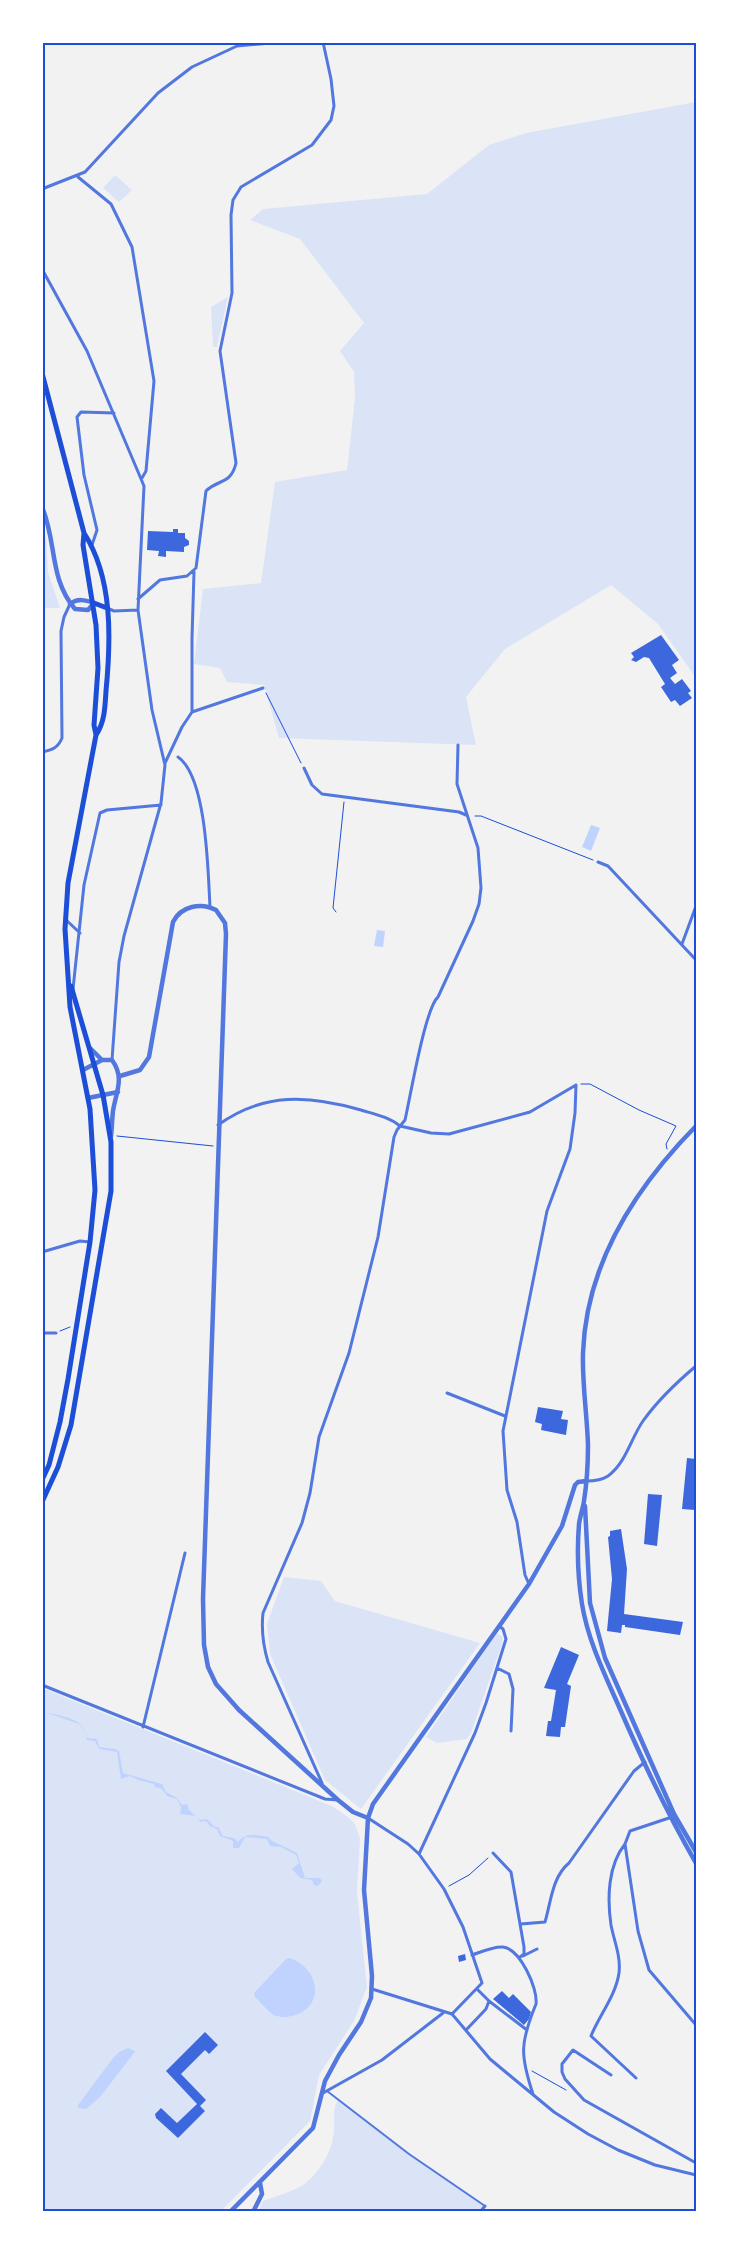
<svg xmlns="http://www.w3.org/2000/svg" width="739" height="2254" viewBox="0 0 739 2254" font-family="'Varela Round',sans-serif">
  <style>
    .green { fill: #dbe4f7 }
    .water { fill: #bfd3fe }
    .building { fill: #3d67dc }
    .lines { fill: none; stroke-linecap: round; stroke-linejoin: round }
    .path { stroke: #1d4ed8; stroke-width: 1 }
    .service { stroke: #5277de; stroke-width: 2 }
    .minor { stroke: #5277de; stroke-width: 3 }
    .tertiary { stroke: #5277de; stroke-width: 4.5 }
    .secondary { stroke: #1d4ed8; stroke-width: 5 }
    .neatline { fill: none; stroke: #1d4ed8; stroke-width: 2 }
  </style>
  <rect width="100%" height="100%" fill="#f2f2f2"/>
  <!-- green -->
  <path class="green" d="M 696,102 L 696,678 L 658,624 L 611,585 L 505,649 L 466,697 L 476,745 L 279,738 L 264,685 L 227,682 L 220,668 L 194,664 L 203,589 L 261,583 L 275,482 L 347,470 L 355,398 L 354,372 L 340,351 L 364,323 L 300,239 L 250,220 L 263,209 L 427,194 L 489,145 L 526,133 Z
    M 115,175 L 132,190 L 119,202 L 103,188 Z
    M 228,297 L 217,347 L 213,347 L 211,307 Z
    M 42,527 L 46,539 L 48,572 L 60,608 L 43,608 Z
    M 284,1577 L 321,1581 L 335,1601 L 480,1643 L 361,1809 L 325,1780 L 270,1654 L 267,1624 Z
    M 497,1633 L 503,1637 L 501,1647 L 471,1733 L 467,1739 L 437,1743 L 426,1737 Z
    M 42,1688 L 332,1806 L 348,1817 L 355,1824 L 360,1838 L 357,1892 L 367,1987 L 354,2021 L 319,2075 L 310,2121 L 221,2211 L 43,2211 Z
    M 338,2100 L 409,2154 L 485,2206 L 480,2212 L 258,2212 L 263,2201 C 276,2196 292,2192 303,2185 C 317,2175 331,2154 333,2137 C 336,2124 331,2111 338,2100 Z"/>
  <!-- water -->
  <path class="water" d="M 591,825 L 600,828 L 591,851 L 582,847 Z
    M 377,930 L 385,931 L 383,947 L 374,946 Z
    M 42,1711 C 60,1717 84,1716 87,1738 L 97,1739 L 99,1747 L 115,1749 L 119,1751 L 123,1773 L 162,1784 L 166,1792 L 177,1798 L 182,1805 L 187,1804 L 189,1810 L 200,1820 L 207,1819 L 215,1827 L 218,1827 L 223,1836 L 234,1838 L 238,1842 C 245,1832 258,1835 268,1837 L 272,1841 L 297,1853 L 305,1878 L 319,1878 L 322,1880 L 321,1883 L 317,1886 L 314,1885 L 312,1880 L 300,1878 L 292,1869 L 299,1863 L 296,1855 L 281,1847 L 270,1846 L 267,1839 L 245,1837 L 239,1848 L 233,1848 L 233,1841 L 220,1836 L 217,1829 L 210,1826 L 206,1821 L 200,1822 L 196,1816 L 180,1814 L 181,1807 L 177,1799 L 167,1796 L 162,1789 L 155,1787 L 154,1784 L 138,1780 L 130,1776 L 121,1779 L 117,1752 L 99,1749 L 95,1741 L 87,1740 L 85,1731 L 79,1724 Z
    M 290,1958 C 323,1970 325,2012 287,2017 C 282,2017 276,2017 272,2014 C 266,2009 260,2002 255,1997 L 254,1993 L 286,1959 Z
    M 128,2048 L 135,2051 L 134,2053 L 100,2097 L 86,2109 L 78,2108 L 78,2105 L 113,2058 L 119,2052 Z"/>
  <!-- building -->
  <path class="building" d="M 173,529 L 178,529 L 178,533 L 185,533 L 185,538 L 189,541 L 189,545 L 184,547 L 184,552 L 166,551 L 166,557 L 158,556 L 159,551 L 147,550 L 148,531 L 173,532 Z
    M 661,635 L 679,660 L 672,665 L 677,673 L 670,678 L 675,684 L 682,679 L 691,691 L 688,693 L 692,698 L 680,706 L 675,700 L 671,702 L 661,687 L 665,684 L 649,658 L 644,657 L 636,662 L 631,660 L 634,657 L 631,653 Z
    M 538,1407 L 563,1411 L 561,1419 L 568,1420 L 566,1435 L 541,1430 L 542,1424 L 535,1422 Z
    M 687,1458 L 696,1459 L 695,1510 L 682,1509 Z
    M 648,1494 L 662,1495 L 657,1546 L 644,1544 Z
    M 621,1529 L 627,1569 L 624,1614 L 683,1622 L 680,1635 L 625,1627 L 625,1625 L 622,1625 L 621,1633 L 607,1631 L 612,1579 L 608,1537 L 610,1536 L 610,1531 Z
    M 561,1647 L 579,1655 L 567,1684 L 571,1686 L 565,1727 L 561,1727 L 560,1737 L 546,1736 L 548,1721 L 551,1721 L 556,1690 L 544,1688 Z
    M 465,1954 L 466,1960 L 459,1962 L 458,1956 Z
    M 502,1991 L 509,1998 L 513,1994 L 531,2012 L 529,2019 L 524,2025 L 493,1999 Z
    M 205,2032 L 218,2045 L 209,2054 L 205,2050 L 181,2074 L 206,2100 L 200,2106 L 205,2111 L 178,2138 L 156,2118 L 155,2114 L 161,2108 L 177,2123 L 197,2104 L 166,2071 Z"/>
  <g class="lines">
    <!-- path -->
    <path class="path" d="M 266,693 L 301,763
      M 475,816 L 481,816 L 593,860
      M 336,912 L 333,908 L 344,802
      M 581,1084 L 590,1084 L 639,1110 L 676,1126 L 666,1144 L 667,1149
      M 117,1136 L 213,1146
      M 60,1331 L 70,1327
      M 449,1886 L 469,1875 L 488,1858
      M 532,2071 L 566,2090"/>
    <!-- service -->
    <path class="service" d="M 327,2091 L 409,2154 L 485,2206"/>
    <!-- minor -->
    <path class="minor" d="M 78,177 L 111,204 L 132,247 L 154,381 L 146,471 L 142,478
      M 42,189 L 85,172 L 158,93 L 192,67 L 237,46 L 282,42
      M 42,269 L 87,351 L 144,486 L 138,610 L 152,710 L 165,765 L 161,803 L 124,936 L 119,962 L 112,1060
      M 92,545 L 97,530 L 84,475 L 77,417 L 81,412 L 114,413
      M 138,599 L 160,580 L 187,576 L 196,568 L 206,491 C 218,479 231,485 236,463 L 220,351 L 232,293 L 231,215 L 233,200 L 241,187 L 312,145 L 331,120 L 334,106 L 331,79 L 323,42
      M 107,608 L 114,611 L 138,610
      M 192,712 L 263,688
      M 42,752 C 52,750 58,748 62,738 L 61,631 L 64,617 L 70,604
      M 178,757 C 207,777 208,873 210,907
      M 165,763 L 182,727 L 192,712 L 192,638 L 194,572
      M 304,768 L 312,785 L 322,794 L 459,812 L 466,815
      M 598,862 L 608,866 L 696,960
      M 65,919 L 80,933
      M 696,934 L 696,945
      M 682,944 L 696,906
      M 73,989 L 84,885 L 100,813 L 107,810 L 161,805
      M 218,1125 C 264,1092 309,1095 361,1110 C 374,1114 389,1117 400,1126
      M 400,1126 L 431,1133 L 449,1134 L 530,1112 L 576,1085
      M 42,1252 L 80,1241 L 90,1242
      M 42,1333 L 56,1333
      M 447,1393 L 505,1416
      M 586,1481 C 594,1481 602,1480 608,1476 C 626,1463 631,1438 643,1421 C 658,1400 677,1382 696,1366
      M 529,1584 L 525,1575 L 517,1522 L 507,1490 L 503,1431 L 547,1211 L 570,1149 L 575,1113 L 576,1085
      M 497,1668 L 509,1674 L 513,1689 L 511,1731
      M 42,1685 L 325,1799 L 338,1800
      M 143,1727 L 185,1553
      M 322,1783 L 268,1662 C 263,1645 261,1631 263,1613 L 302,1523 L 310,1493 L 319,1437 L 349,1353 L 378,1237 L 394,1137 L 397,1130 L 405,1120 C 410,1099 425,1008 438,997 L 473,921 L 479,904 L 481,888 L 478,848 L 457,784 L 458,745
      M 672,1817 L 630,1831 L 625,1844 L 626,1851 L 638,1931 L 649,1970 L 696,2025
      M 368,1818 L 408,1844 L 419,1854 L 444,1889 L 463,1927 L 482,1983 L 452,2014
      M 625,1844 C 608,1865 607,1898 611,1925 C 614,1941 621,1956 619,1973 C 616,1995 599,2016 591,2036 L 636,2078
      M 493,1853 L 511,1872 L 524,1947 L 524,1954 L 520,1957
      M 419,1854 L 475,1733 L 486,1703 L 506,1639 L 503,1629 L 499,1626
      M 521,1924 L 545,1922 C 551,1902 552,1877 569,1863 L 634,1771 L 645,1762
      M 472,1955 C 481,1952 494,1946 503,1947 C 520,1949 538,1988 536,2004 C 520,2043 520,2055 533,2094
      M 523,1956 L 537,1949
      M 372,1989 L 452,2014 L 490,2059 L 508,2074 L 554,2112 L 588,2134 L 618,2150 L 655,2165 L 696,2175
      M 477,1989 L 489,2001 L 527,2030
      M 467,2029 L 486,2009 L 489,2001
      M 611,2075 L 573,2050 L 562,2064 L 562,2072 L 565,2079 L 584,2100 L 696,2163
      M 323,2093 L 382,2060 L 443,2013
      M 667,2211 L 667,2212
      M 480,2212 L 485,2206
      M 693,2212 L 696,2210"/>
    <!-- tertiary -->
    <path class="tertiary" d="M 42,507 C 57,542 49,579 75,609 L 88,610 L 94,603 C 85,600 78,598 70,604
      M 91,1049 L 102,1060
      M 83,1070 L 102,1060 L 112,1060 C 125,1078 116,1092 113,1111 C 112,1119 112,1128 111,1136
      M 120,1076 L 140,1070 L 149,1057 L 173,922 C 181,906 201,902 216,910 L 225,923 L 226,934 L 203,1599 L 204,1645 L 208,1667 L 216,1684 L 239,1710 L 338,1800 L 353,1812 L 368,1818
      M 88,1098 L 118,1092
      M 696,1126 C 636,1187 586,1264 583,1353 C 582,1383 587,1414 588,1445 C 588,1463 587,1482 584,1501 C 583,1508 580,1516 579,1524 C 577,1549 578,1579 582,1604 C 588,1641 605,1675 620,1709 C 643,1762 667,1813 696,1863
      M 585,1506 L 590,1603 L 605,1658 L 674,1814 L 696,1852
      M 230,2212 L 313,2128 L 325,2081 L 339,2055 L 361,2022 L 371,1998 L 372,1976 L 364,1890 L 368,1818 L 373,1804 L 529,1584 L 562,1526 L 575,1485 L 578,1482 L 586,1481
      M 253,2212 L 262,2194 L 260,2183"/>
    <!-- secondary -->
    <path class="secondary" d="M 42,373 L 84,533 C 113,578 111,639 106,691 C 105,706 105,722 96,735
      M 94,603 L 107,608
      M 42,1480 L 49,1465 L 60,1422 L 68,1379 L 90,1242 L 95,1190 L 90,1109 L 70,1007 L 65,929 L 68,883 L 96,735 L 94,725 L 98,668 L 96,625 L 83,545 L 84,533
      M 42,1502 L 58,1467 L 71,1425 L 111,1191 L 111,1142 L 103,1095 L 71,986"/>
  </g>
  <!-- border -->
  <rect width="739" height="2254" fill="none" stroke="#ffffff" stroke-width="88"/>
  <rect x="44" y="44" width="651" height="2166" class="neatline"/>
</svg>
